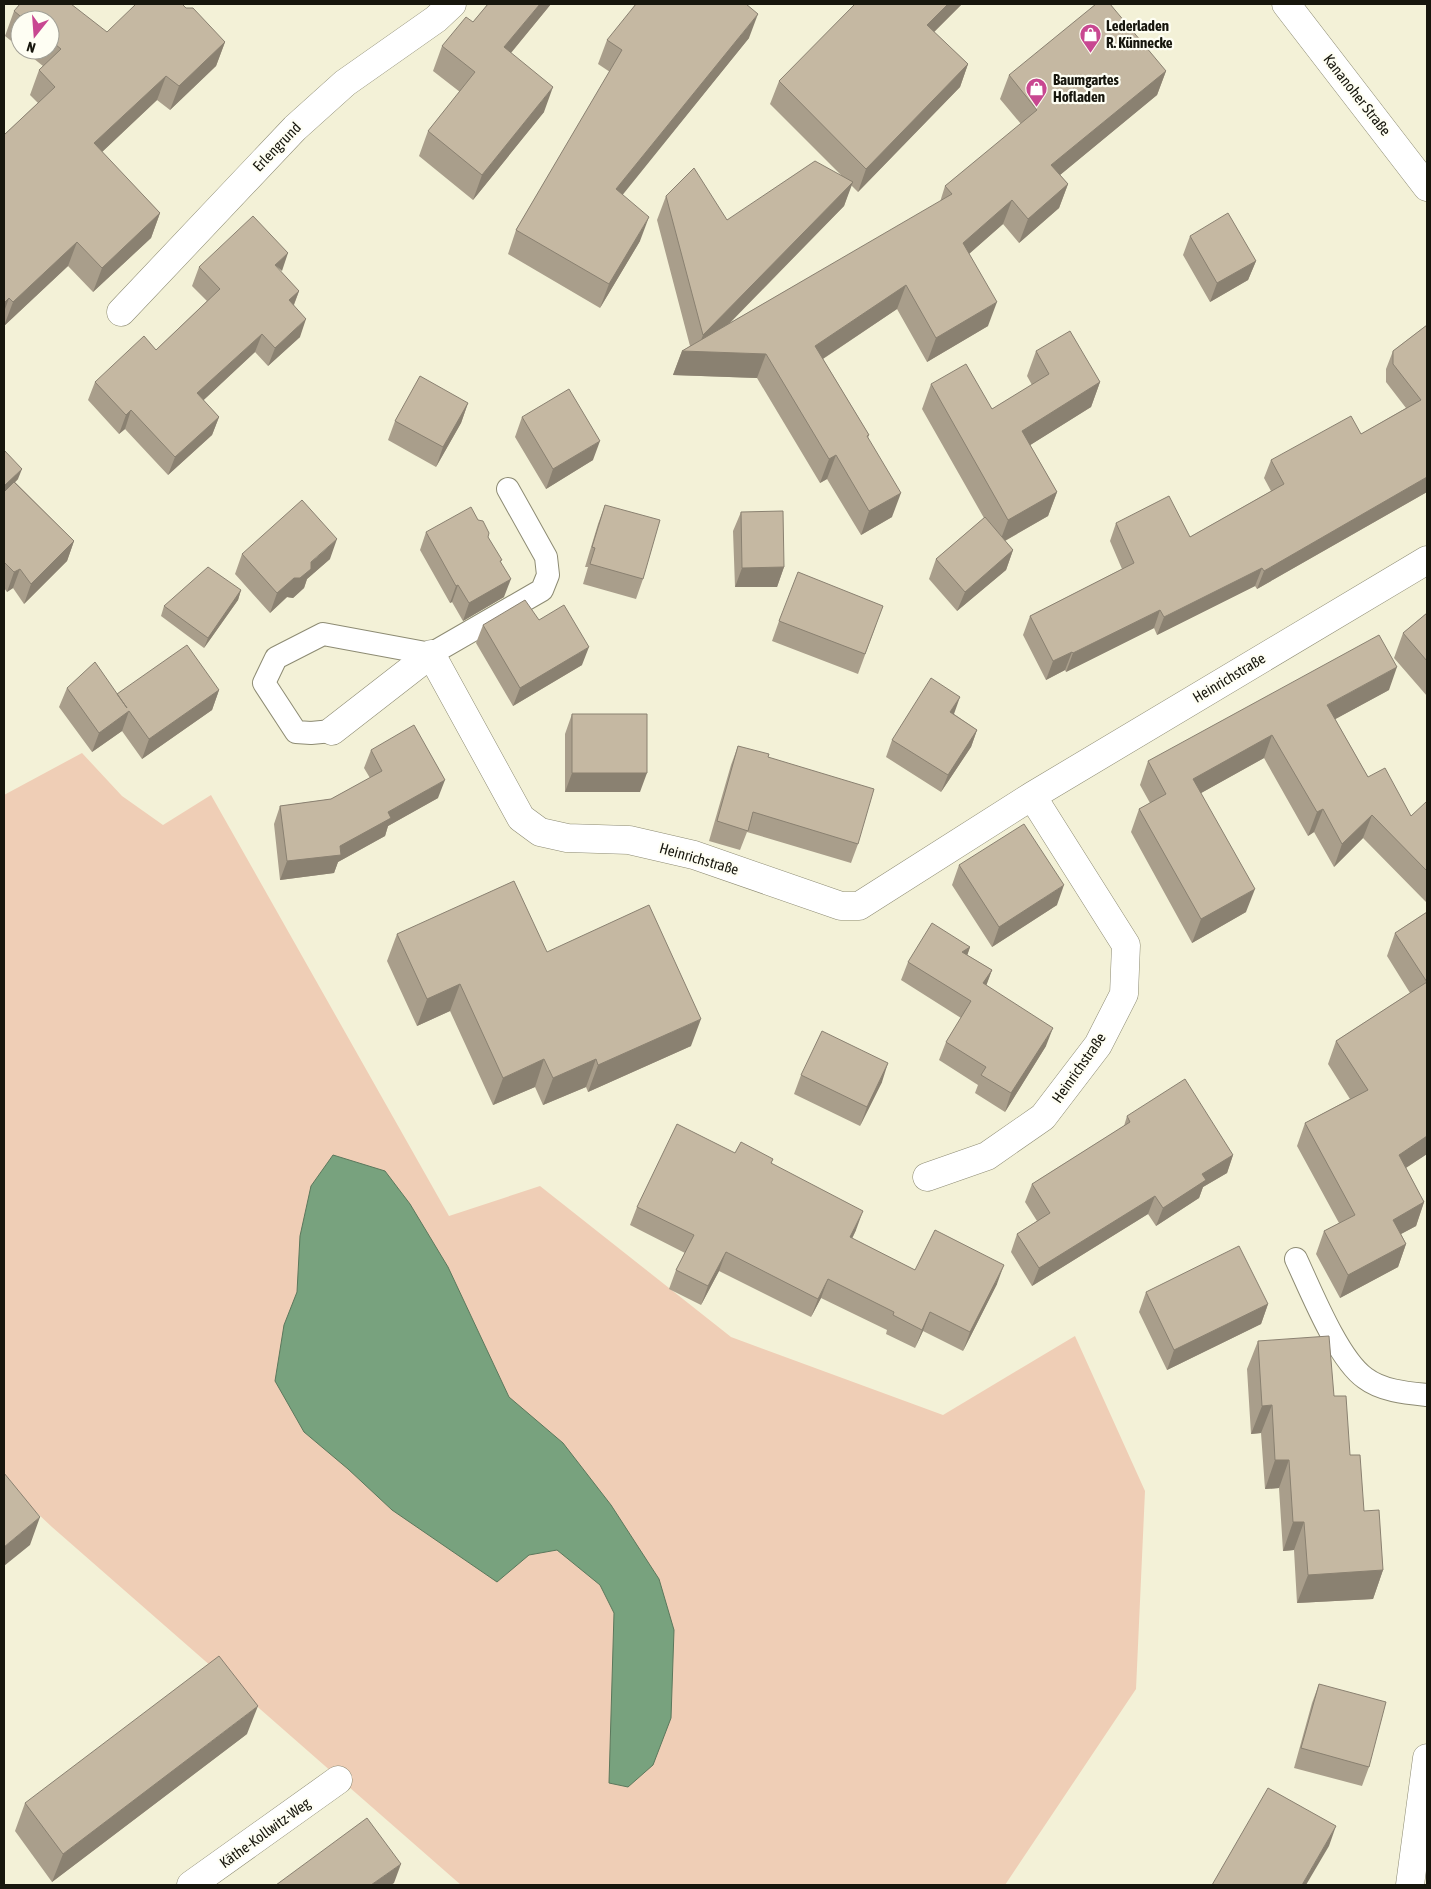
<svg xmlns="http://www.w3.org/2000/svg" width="1431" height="1889" viewBox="0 0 1431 1889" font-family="'Asap Condensed',sans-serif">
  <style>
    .green { fill: #efceb6 }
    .water { fill: #78a27e; stroke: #5b785c }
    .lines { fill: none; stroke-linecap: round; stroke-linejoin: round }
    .service-casing { stroke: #8d8b73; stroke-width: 24 }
    .minor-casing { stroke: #8d8b73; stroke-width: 29 }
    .tertiary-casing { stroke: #8d8b73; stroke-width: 29 }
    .service { stroke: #fff; stroke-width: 22 }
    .minor { stroke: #fff; stroke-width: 28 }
    .tertiary { stroke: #fff; stroke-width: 28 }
    .wall { fill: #a99e8b }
    .shaded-wall { fill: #8a8171 }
    .building { fill: #c5b8a2; stroke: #8a8171 }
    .labels { text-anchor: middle; stroke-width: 4.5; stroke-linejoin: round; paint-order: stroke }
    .poi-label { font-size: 15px; font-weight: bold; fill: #17160d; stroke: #fefef3; text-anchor: start }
    .street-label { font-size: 15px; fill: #17160d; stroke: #fefef3 }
  </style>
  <rect width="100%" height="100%" fill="#f3f1d7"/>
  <!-- green -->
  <path class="green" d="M 82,753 L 122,796 L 163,825 L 211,795 L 449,1216 L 540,1186 L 731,1337 L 943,1415 L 1075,1336 L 1145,1491 L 1136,1689 L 1005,1885 L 461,1885 L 52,1527 L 4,1482 L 4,795 Z"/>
  <!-- water -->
  <path class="water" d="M 333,1155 L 385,1171 L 410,1204 L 448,1267 L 509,1397 L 563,1443 L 611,1505 L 659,1579 L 674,1630 L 671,1718 L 653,1765 L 628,1787 L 609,1783 L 614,1613 L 600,1585 L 557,1550 L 529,1555 L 497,1582 L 392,1510 L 348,1469 L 304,1432 L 275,1381 L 284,1325 L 297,1292 L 300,1236 L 311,1186 Z"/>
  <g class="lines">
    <defs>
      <path id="service" d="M 332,731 L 311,733 L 296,732 L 264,683 L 276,658 L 323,634 L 431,654 L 542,590 L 548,575 L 546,557 L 508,489
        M 1296,1259 C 1311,1291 1338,1359 1365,1378 C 1382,1391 1407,1393 1427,1395"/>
      <path id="minor" d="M 121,312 L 295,128 L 345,83 L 436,19 L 452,4
        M 332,731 L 431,654 L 521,818 L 540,832 L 567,838 L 629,840 L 694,855 L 841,906 L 859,906 L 1032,796 L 1427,560
        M 927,1177 L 987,1156 L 1043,1117 L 1098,1045 L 1124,994 L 1126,945 L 1032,796
        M 191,1885 L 338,1780
        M 1410,1885 L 1427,1758"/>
      <path id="tertiary" d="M 1286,4 L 1427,187"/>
    </defs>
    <!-- service casing -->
    <use href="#service" class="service-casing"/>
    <!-- minor casing -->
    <use href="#minor" class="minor-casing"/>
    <!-- tertiary casing -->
    <use href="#tertiary" class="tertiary-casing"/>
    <!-- service -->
    <use href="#service" class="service"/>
    <!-- minor -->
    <use href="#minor" class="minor"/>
    <!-- tertiary -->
    <use href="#tertiary" class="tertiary"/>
  </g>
  <!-- wall -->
  <path class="wall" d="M 488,4 L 551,4 L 511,53 L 544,112 L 473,200 L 419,156 L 428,131 L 460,92 L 433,71 L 442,46 L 473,22 Z
    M 962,4 L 934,32 L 968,64 L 960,87 L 858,192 L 851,185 L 844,206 L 730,323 L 940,202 L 945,186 L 1021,124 L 1000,99 L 1009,75 L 1166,71 L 1157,95 L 1060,175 L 1068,184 L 1059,208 L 1019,243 L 1003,224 L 969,254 L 988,326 L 927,362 L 897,309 L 823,359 L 869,435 L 868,438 L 892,517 L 861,535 L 827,479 L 820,483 L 757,378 L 673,375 L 682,351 L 690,346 L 657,220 L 666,196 L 727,220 L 841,175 L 770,104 L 779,81 Z
    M 186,8 L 225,42 L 216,66 L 170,110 L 157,100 L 102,152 L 160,213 L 151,238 L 93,292 L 68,266 L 4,326 L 4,135 L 38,103 L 30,95 L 39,70 L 43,66 L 23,50 L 50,50 L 50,20 L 20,20 L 20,48 L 5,36 L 14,11 L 107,32 Z
    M 749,38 L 622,194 L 640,241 L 600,308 L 508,254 L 516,230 L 610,72 L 598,64 L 607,40 Z
    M 1190,236 L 1256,261 L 1248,280 L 1210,302 L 1183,255 Z
    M 199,267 L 281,272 L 299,291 L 294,305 L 300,337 L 268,366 L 255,352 L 203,400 L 219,417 L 212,435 L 168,475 L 125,429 L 119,434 L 88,400 L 95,382 L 156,350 L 207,301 L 192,286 Z
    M 1427,325 L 1427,492 L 1257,589 L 1255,586 L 1157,635 L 1154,628 L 1066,672 L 1065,670 L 1046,680 L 1023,635 L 1030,616 L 1122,569 L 1110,541 L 1116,523 L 1190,537 L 1271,491 L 1264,478 L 1271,460 L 1361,434 L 1406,408 L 1386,382 L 1386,369 L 1393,351 Z
    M 1036,351 L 1100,382 L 1091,407 L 1030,445 L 1057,492 L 1048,516 L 1005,541 L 1013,550 L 1006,570 L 957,611 L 929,579 L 936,559 L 984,518 L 922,409 L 931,384 L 992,409 L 1032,385 L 1027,376 Z
    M 468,403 L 461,423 L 436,467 L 388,440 L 395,421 Z
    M 522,417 L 593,460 L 546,489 L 515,437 Z
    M 4,450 L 18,479 L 15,482 L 74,541 L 67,561 L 24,604 L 13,588 L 7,592 L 4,588 Z
    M 605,505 L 643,579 L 636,599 L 583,584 L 588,567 L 585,567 L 598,524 Z
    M 741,512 L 784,567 L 777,587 L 735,587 L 733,531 Z
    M 426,532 L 488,537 L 501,562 L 504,597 L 463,621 L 452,602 L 450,603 L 420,550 Z
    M 242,554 L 330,559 L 307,579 L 304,588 L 293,598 L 287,597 L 270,613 L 235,574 Z
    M 241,590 L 238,600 L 204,648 L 161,616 L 164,606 Z
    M 1427,613 L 1427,696 L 1394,658 L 1403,633 Z
    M 539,620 L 582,665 L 513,706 L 476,643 L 483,625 Z
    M 779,621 L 876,625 L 858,674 L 772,641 Z
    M 67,688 L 117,694 L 219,690 L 212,710 L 142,759 L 122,731 L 92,752 L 59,707 Z
    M 1389,690 L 1335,719 L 1368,777 L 1411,816 L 1427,803 L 1427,903 L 1363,838 L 1334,867 L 1314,832 L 1308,836 L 1264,758 L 1201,793 L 1246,912 L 1192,943 L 1131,832 L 1139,809 L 1150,803 L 1140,785 L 1148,761 Z
    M 572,714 L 640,792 L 565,792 L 565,734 Z
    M 954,714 L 977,730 L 971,747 L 941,792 L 886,757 L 892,740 Z
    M 738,746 L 768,757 L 858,844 L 851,863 L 747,832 L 740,850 L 709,841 L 731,765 Z
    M 371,750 L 438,798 L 388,826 L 385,836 L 338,862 L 334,873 L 280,880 L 274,824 L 280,806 L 331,799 L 370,778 L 364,768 Z
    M 959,865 L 1057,905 L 992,947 L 952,885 Z
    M 1427,912 L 1427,1154 L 1406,1168 L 1424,1202 L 1416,1226 L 1401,1234 L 1406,1244 L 1398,1267 L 1340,1298 L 1316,1254 L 1324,1231 L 1339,1223 L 1297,1146 L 1305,1123 L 1350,1099 L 1328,1064 L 1336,1041 L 1410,993 L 1387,956 L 1395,933 Z
    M 397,934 L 547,952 L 691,1046 L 588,1092 L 586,1087 L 543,1105 L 535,1087 L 493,1105 L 450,1011 L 417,1026 L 387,961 Z
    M 970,947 L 967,955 L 992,970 L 986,985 L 1046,1046 L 1005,1112 L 975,1093 L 978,1085 L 939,1060 L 946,1042 L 961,1018 L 901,980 L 908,962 Z
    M 801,1075 L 882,1082 L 860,1126 L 794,1094 Z
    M 1127,1116 L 1233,1155 L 1227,1173 L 1203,1187 L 1199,1198 L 1156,1226 L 1148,1214 L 1032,1286 L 1011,1252 L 1017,1234 L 1037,1221 L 1025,1202 L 1032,1184 L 1124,1126 Z
    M 735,1153 L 773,1159 L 771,1163 L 856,1230 L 852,1239 L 915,1270 L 997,1284 L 963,1351 L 923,1331 L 915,1348 L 886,1334 L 887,1330 L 821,1298 L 811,1317 L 719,1271 L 701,1305 L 669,1289 L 676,1270 L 685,1253 L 630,1225 L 637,1207 Z
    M 1146,1292 L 1268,1304 L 1261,1324 L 1167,1370 L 1139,1312 Z
    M 1258,1341 L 1334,1396 L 1364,1511 L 1383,1570 L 1373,1599 L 1297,1603 L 1294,1550 L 1283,1551 L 1279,1488 L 1265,1489 L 1261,1433 L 1251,1434 L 1247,1369 Z
    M 1319,1684 L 1369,1767 L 1362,1786 L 1294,1768 L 1312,1703 Z
    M 247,1734 L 52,1882 L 15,1831 L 25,1803 Z"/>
  <!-- shaded-wall -->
  <path class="shaded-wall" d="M 540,4 L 551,4 L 495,72 L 504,47 Z
    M 948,4 L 962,4 L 918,48 L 927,25 Z
    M 758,14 L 749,38 L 608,213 L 616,189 Z
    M 225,42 L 216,66 L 170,110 L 179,86 Z
    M 968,64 L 960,87 L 858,192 L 866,169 Z
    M 1166,71 L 1157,95 L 1043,189 L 1051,165 Z
    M 166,76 L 157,100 L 85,168 L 94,143 Z
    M 553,87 L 544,112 L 473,200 L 482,175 Z
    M 853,182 L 844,206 L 702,351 L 766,354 L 757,378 L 673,375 L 682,351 L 697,351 L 703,335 Z
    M 1068,184 L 1059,208 L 1019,243 L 1028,219 Z
    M 1012,200 L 1003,224 L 954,267 L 963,243 Z
    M 160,213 L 151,238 L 93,292 L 102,268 Z
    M 649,217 L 640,241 L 600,308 L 609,284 Z
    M 77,242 L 68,266 L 4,326 L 13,302 Z
    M 288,253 L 282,271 L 275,265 Z
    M 1256,261 L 1248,280 L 1210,302 L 1217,283 Z
    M 906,285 L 897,309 L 806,370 L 815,346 Z
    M 299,291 L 292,309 L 289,300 Z
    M 9,298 L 4,312 L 4,303 Z
    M 997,302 L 988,326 L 927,362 L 936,338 Z
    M 306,319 L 300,337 L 268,366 L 275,348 Z
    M 262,334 L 255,352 L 191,412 L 197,393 Z
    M 1100,382 L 1091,407 L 1013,456 L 1022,431 Z
    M 468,403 L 461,423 L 436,467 L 443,447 Z
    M 131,410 L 125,429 L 119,434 L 126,415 Z
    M 219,417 L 212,435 L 168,475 L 175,457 Z
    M 600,441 L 593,460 L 546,489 L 553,469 Z
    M 836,455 L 827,479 L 820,483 L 829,459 Z
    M 22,469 L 18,479 L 4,493 L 4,486 Z
    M 1427,477 L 1427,492 L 1257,589 L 1264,571 Z
    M 1057,492 L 1048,516 L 999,544 L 1008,520 Z
    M 901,493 L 892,517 L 861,535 L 869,511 Z
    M 337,539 L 330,559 L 307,579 L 304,588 L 293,598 L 287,597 L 270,613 L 277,593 Z
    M 74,541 L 67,561 L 24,604 L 31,584 Z
    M 1013,550 L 1006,570 L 957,611 L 965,592 Z
    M 784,567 L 777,587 L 735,587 L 742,568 Z
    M 1262,568 L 1255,586 L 1157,635 L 1164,617 Z
    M 20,569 L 13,588 L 7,592 L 14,572 Z
    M 511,579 L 504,597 L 463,621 L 469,603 Z
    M 458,585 L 452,602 L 450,603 L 456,586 Z
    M 241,590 L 238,600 L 204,648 L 208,638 Z
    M 1160,610 L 1154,628 L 1066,672 L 1073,653 Z
    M 589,647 L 582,665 L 513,706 L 520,688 Z
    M 1072,652 L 1065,670 L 1046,680 L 1053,661 Z
    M 1397,667 L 1389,690 L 1319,728 L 1327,705 Z
    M 219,690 L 212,710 L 142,759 L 149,739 Z
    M 960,697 L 954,714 L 944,729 L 950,712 Z
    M 129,711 L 122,731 L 92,752 L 99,733 Z
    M 977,730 L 971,747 L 941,792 L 948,775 Z
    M 1272,735 L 1264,758 L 1185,802 L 1193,779 Z
    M 572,773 L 647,773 L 640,792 L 565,792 Z
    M 445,780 L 438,798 L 388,826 L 385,836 L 338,862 L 334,873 L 280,880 L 287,861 L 340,846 L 388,812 Z
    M 1323,809 L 1314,832 L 1308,836 L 1317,812 Z
    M 1372,815 L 1363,838 L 1334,867 L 1342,844 Z
    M 1064,885 L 1057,905 L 992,947 L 999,927 Z
    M 1255,889 L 1246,912 L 1192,943 L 1201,919 Z
    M 970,947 L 964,965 L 962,952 Z
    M 992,970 L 985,989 L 983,983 Z
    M 460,984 L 450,1011 L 417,1026 L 427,999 Z
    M 701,1019 L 691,1046 L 588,1092 L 598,1065 Z
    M 1053,1028 L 1046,1046 L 1005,1112 L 1011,1093 Z
    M 544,1059 L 535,1087 L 493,1105 L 503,1078 Z
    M 596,1059 L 586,1087 L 543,1105 L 553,1078 Z
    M 888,1063 L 882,1082 L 860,1126 L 867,1107 Z
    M 1427,1136 L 1427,1154 L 1390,1178 L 1399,1155 Z
    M 1233,1155 L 1227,1173 L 1203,1187 L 1199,1198 L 1156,1226 L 1163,1208 L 1202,1174 Z
    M 1155,1196 L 1148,1214 L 1032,1286 L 1039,1268 Z
    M 1424,1202 L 1416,1226 L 1384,1243 L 1393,1220 Z
    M 863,1211 L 856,1230 L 843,1256 L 850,1237 Z
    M 1406,1244 L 1398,1267 L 1340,1298 L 1348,1275 Z
    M 726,1252 L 719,1271 L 701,1305 L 708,1286 Z
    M 1004,1265 L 997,1284 L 963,1351 L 970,1332 Z
    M 828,1279 L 821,1298 L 811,1317 L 818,1299 Z
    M 1268,1304 L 1261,1324 L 1167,1370 L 1174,1350 Z
    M 930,1312 L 923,1331 L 915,1348 L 922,1330 Z
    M 1272,1405 L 1261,1433 L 1251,1434 L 1262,1406 Z
    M 1275,1460 L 1289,1460 L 1279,1488 L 1265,1489 Z
    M 40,1517 L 30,1545 L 4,1566 L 4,1547 Z
    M 1293,1522 L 1304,1522 L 1294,1550 L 1283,1551 Z
    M 1383,1570 L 1373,1599 L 1297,1603 L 1308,1575 Z
    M 258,1706 L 247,1734 L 52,1882 L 63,1854 Z
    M 1336,1826 L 1329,1846 L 1306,1885 L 1302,1885 Z
    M 401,1864 L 394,1883 L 391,1885 L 371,1885 Z"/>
  <!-- building -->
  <path class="building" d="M 20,4 L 71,4 L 107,32 L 136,4 L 182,4 L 186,8 L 193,8 L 225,42 L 179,86 L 166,76 L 94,143 L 160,213 L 102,268 L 77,242 L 13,302 L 9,298 L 4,303 L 4,135 L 55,87 L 39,70 L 61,49 L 50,40 L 50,20 L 25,20 L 14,11 Z
    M 488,4 L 540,4 L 504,47 L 553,87 L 482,175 L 428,131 L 475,72 L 442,46 L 466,17 L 473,22 Z
    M 636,4 L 746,4 L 758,14 L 616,189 L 649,217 L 609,284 L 516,230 L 622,50 L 607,40 Z
    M 855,4 L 948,4 L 927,25 L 968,64 L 866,169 L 779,81 Z
    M 1096,4 L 1110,4 L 1166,71 L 1051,165 L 1068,184 L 1028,219 L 1012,200 L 963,243 L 997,302 L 936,338 L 906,285 L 815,346 L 869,435 L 867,436 L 901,493 L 869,511 L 836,455 L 829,459 L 766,354 L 682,351 L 952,194 L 945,186 L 1037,110 L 1009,75 Z
    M 815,161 L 853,182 L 703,335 L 666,196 L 694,168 L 727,220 Z
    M 1228,213 L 1256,261 L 1217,283 L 1190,236 Z
    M 253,216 L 288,253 L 275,265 L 299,291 L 289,300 L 306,319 L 275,348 L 262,334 L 197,393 L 219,417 L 175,457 L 131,410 L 126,415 L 95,382 L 144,336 L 156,350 L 220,289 L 199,267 Z
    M 1427,325 L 1427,477 L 1264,571 L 1262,568 L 1164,617 L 1160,610 L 1073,653 L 1072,652 L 1053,661 L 1030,616 L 1134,563 L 1116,523 L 1169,496 L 1190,537 L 1284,484 L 1271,460 L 1351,416 L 1361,434 L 1421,400 L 1393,364 L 1393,351 Z
    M 1070,331 L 1100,382 L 1022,431 L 1057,492 L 1008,520 L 931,384 L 966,364 L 992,409 L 1049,374 L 1036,351 Z
    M 420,376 L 468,403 L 443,447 L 395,421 Z
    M 569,389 L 600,441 L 553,469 L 522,417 Z
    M 4,450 L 22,469 L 4,486 Z
    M 14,482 L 74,541 L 31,584 L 20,569 L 14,572 L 4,562 L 4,492 Z
    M 302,500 L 337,539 L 311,562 L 311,569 L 300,578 L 294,578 L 277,593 L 242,554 Z
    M 605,505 L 660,520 L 643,579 L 590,564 L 595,548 L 592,547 Z
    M 471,507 L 478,520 L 483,521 L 489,533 L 488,537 L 502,560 L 500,561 L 511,579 L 469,603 L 458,585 L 456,586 L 426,532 Z
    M 783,511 L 784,567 L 742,568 L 741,512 Z
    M 985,517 L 1013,550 L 965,592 L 936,559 Z
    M 208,567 L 241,590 L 208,638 L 164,606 Z
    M 798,572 L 883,606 L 865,654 L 779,621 Z
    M 525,600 L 539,620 L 564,605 L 589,647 L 520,688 L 483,625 Z
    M 1427,613 L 1427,661 L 1403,633 Z
    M 1379,635 L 1397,667 L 1327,705 L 1368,777 L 1385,768 L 1411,816 L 1426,802 L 1427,803 L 1427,871 L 1372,815 L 1342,844 L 1323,809 L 1317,812 L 1272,735 L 1193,779 L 1255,889 L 1201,919 L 1139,809 L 1166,794 L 1148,761 Z
    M 187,645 L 219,690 L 149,739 L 129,711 L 99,733 L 67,688 L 95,662 L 127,708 L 117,694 Z
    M 931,678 L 960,697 L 950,712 L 977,730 L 948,775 L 892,740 Z
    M 572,714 L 647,714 L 647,773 L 572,773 Z
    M 414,725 L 445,780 L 388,812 L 391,818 L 340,846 L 341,855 L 287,861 L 280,806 L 331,799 L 382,771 L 371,750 Z
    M 738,746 L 769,754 L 768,757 L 874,789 L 858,844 L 753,812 L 748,831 L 717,821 Z
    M 1024,824 L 1064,885 L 999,927 L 959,865 Z
    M 514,881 L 547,952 L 649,905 L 701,1019 L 598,1065 L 596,1059 L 553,1078 L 544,1059 L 503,1078 L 460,984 L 427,999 L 397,934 Z
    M 1427,912 L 1427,1136 L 1399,1155 L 1424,1202 L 1393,1220 L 1406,1244 L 1348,1275 L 1324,1231 L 1355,1215 L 1305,1123 L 1368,1090 L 1336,1041 L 1427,982 L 1395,933 Z
    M 932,923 L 970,947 L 962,952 L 992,970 L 983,983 L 1053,1028 L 1011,1093 L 981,1075 L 986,1067 L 946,1042 L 971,1001 L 908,962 Z
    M 822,1031 L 888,1063 L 867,1107 L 801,1075 Z
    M 1185,1079 L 1233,1155 L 1202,1174 L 1206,1180 L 1163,1208 L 1155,1196 L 1039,1268 L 1017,1234 L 1050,1213 L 1032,1184 L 1130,1122 L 1127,1116 Z
    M 677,1124 L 735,1153 L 741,1142 L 773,1159 L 771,1163 L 863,1211 L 850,1237 L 915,1270 L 935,1230 L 1004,1265 L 970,1332 L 930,1312 L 922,1330 L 893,1315 L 894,1312 L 828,1279 L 818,1299 L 726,1252 L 708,1286 L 676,1270 L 694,1235 L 637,1207 Z
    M 1239,1246 L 1268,1304 L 1174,1350 L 1146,1292 Z
    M 1329,1336 L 1334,1396 L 1346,1396 L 1350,1455 L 1360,1455 L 1364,1511 L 1379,1510 L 1383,1570 L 1308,1575 L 1304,1522 L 1293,1522 L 1289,1460 L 1275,1460 L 1272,1405 L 1262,1406 L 1258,1341 Z
    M 4,1473 L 40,1517 L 4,1547 Z
    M 219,1656 L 258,1706 L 63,1854 L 25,1803 Z
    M 1319,1684 L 1386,1702 L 1369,1767 L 1301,1748 Z
    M 1268,1788 L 1336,1826 L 1302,1885 L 1212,1885 Z
    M 367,1818 L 401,1864 L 371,1885 L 276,1885 Z"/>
  <!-- icons -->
  <defs>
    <symbol id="shop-pin" viewBox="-11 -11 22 30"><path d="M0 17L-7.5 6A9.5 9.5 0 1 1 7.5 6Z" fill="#c84791" stroke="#fefef3"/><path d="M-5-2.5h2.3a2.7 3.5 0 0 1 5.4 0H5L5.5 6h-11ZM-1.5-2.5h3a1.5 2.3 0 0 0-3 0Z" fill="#fff"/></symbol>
  </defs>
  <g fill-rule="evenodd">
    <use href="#shop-pin" x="1078" y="22" width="25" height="34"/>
    <use href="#shop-pin" x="1024" y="76" width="25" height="34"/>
  </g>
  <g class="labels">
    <!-- poi labels -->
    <g class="poi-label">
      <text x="1106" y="31">Lederladen<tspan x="1106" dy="17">R. Künnecke</tspan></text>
      <text x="1053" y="85">Baumgartes<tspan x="1053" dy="17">Hofladen</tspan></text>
    </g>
    <!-- street labels -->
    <g class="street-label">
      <text transform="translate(1357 95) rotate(52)" y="5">Kananoher Straße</text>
      <text transform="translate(277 147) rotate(-46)" y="5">Erlengrund</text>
      <text transform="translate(1229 678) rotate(-31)" y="5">Heinrichstraße</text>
      <text transform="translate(699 859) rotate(16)" y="5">Heinrichstraße</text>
      <text transform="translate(1079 1068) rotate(-55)" y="5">Heinrichstraße</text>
      <text transform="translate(265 1833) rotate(-36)" y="5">Käthe-Kollwitz-Weg</text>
    </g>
  </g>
  <!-- border -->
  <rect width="1431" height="1889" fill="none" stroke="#17160d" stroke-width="10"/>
  <!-- north arrow -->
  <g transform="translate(35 35) rotate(197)"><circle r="24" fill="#fefef3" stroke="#a2a197"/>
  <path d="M0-4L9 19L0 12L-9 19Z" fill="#c84791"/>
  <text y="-8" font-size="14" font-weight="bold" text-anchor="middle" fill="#17160d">N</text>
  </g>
</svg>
